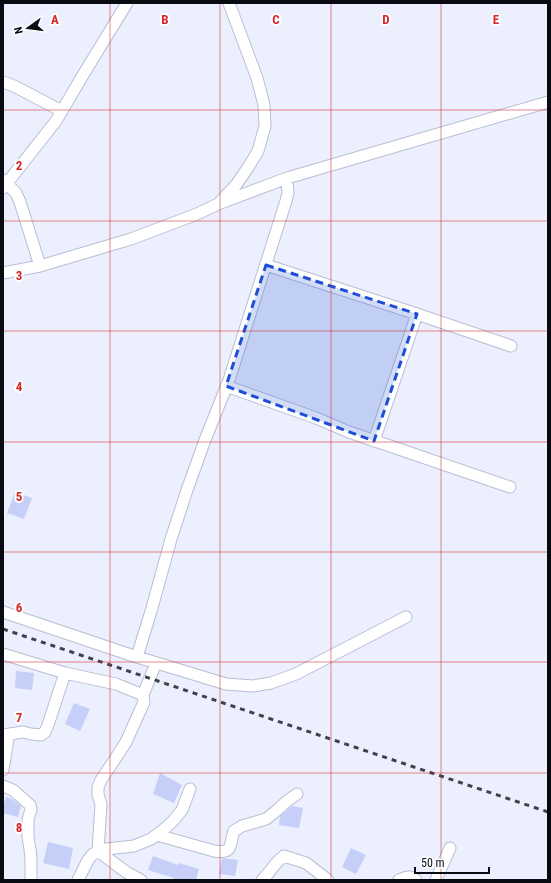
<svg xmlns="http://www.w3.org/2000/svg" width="551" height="883" viewBox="0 0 551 883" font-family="'Roboto Condensed',sans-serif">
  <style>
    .building { fill: #c5cff7 }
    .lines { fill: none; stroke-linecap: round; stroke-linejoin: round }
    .street-casing { stroke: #b8bed3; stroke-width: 13 }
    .street { stroke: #fff; stroke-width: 11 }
    .rail { stroke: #3f424a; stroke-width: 3; stroke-dasharray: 5 5; stroke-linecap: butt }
    .marked { fill: #1d4ed8; fill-opacity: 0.2; stroke: #1d4ed8; stroke-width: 3; stroke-dasharray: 8 5; stroke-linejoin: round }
    .grid { fill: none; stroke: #d62828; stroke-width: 1; stroke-opacity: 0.55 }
    .grid-label { font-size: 13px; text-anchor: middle; font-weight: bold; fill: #d62828; stroke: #fdfdfd; stroke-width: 4; stroke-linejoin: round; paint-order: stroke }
  </style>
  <rect width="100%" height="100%" fill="#eceffd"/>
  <!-- building -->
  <path class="building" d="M 15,492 L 32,498 L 24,519 L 7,513 Z
    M 16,671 L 34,673 L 32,690 L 15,688 Z
    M 74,703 L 90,709 L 80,731 L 65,724 Z
    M 160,773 L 182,785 L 174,803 L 153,794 Z
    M 6,797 L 12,799 L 21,806 L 18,817 L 3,813 L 3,807 Z
    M 292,806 L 303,808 L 299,828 L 279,825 L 280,816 Z
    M 48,842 L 73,848 L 69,869 L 43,863 Z
    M 351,848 L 366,855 L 356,874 L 342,867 Z
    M 153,856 L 178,865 L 179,863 L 199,869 L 196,880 L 173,880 L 174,878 L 148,870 Z
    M 222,858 L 238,860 L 235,876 L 219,874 Z"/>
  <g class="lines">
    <defs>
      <path id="street" d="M 3,82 L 14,86 L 62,111
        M 3,180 L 16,193 L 20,202 L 40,266
        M 3,188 L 56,121 L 83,75 L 127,3
        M 220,202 L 236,185 L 249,166 L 258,151 L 265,126 L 264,105 L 257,78 L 229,3
        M 266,265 L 417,314 L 511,346
        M 3,273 L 40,266 L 131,239 L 197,214 L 218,204 L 287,178 L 548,102
        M 226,386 L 316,418 L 349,432 L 510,487
        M 374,441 L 417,314
        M 3,612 L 137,657 L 226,684 L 253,686 L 271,683 L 296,674 L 406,617
        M 3,654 L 65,673 L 116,684 L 143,695 L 144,702 L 126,742 L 119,753 L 101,780 L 98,787 L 98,795 L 101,804 L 98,851 L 126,872 L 141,880
        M 137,657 L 152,608 L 171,539 L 187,490 L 205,440 L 229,380 L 286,201 L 288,193 L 287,178
        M 143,695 L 156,663
        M 3,735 L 23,732 L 31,734 L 41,735 L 45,732 L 48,725 L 65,673
        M 3,770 L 8,739 L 7,735
        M 3,786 L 13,790 L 30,805 L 31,810 L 28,819 L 28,837 L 30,849 L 31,859 L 31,880
        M 157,835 L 214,851 C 234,854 229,845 234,831 L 242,826 L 266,819 L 275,812 L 287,801 L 297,794
        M 78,880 L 88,860 L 93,854 L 106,849 L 134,846 L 151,839 L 162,831 L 173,821 L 182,810 L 190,789
        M 262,880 C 271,872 274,863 284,856 L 306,863 L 328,880
        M 399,880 C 407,877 409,875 416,880
        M 436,880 L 450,848"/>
    </defs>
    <!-- street casing -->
    <use href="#street" class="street-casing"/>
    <!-- street -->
    <use href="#street" class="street"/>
    <!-- rail -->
    <path class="rail" d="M 3,629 L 548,812"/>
  </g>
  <!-- marked area -->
  <path class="marked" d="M 266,265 L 417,314 L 374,441 L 226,386 Z"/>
  <!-- grid -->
  <path class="grid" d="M 110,3 L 110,880M 220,3 L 220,880M 331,3 L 331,880M 441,3 L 441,880M 3,110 L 548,110M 3,221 L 548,221M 3,331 L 548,331M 3,442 L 548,442M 3,552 L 548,552M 3,662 L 548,662M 3,773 L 548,773"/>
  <g class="grid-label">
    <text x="55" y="24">A</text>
    <text x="165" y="24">B</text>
    <text x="276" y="24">C</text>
    <text x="386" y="24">D</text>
    <text x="496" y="24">E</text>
    <text x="19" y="170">2</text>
    <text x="19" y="280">3</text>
    <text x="19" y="391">4</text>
    <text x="19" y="501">5</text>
    <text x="19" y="612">6</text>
    <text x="19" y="722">7</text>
    <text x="19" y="832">8</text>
  </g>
  <!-- border -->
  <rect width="551" height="883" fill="none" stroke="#090b12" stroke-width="8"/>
  <!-- north arrow -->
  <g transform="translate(28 28) rotate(256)" stroke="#fdfdfd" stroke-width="3" paint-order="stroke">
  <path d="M0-3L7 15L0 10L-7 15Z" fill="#090b12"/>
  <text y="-6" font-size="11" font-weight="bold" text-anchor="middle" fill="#090b12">N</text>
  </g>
  <!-- scale -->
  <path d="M415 867v6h74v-6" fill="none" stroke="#090b12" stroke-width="2"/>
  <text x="421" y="867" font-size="12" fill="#090b12" stroke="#fdfdfd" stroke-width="3" paint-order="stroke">50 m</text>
</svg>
